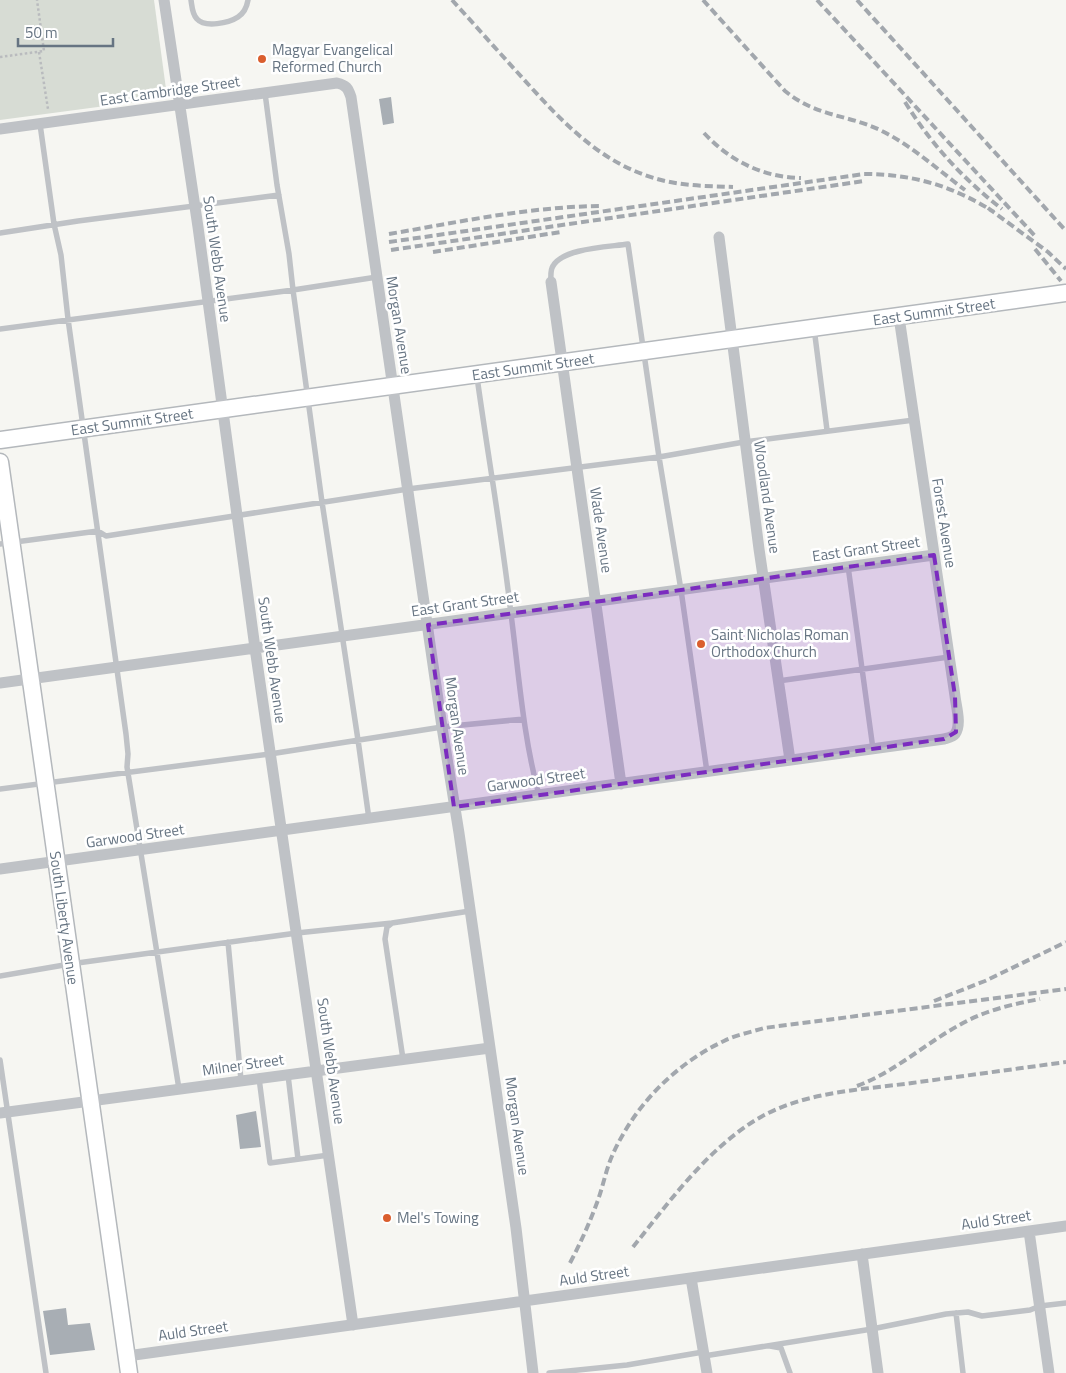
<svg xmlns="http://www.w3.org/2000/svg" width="1066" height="1373" viewBox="0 0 1066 1373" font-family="'Titillium Web',sans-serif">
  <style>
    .green { fill: #d7dcd4 }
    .building { fill: #a8aeb4 }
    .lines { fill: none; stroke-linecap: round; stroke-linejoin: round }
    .secondary-casing { stroke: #b4b8bc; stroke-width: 19 }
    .path { stroke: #b9bbbe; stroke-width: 2.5; stroke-dasharray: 2.5 2.5; stroke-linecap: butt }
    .lane { stroke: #bfc2c6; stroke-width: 5.5 }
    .street { stroke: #bfc2c6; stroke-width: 11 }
    .secondary { stroke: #fff; stroke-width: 16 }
    .rail { stroke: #a2a7ad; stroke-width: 4; stroke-dasharray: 8 4; stroke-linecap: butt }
    .marked { fill: #7b2cbf; fill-opacity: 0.2; stroke: #7b2cbf; stroke-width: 4; stroke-dasharray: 10 6; stroke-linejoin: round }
    .poi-dot { fill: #da5e2e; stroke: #fff; stroke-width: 2 }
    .labels { text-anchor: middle; stroke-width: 5; stroke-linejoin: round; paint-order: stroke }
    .poi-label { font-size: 15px; fill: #667482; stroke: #fff; text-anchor: start }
    .street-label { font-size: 15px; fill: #667482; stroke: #fff }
  </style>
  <rect width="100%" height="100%" fill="#f6f6f2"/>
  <!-- green -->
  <path class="green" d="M 0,0 L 154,0 L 166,89 L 158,99 L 0,120 Z"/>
  <!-- building -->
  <path class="building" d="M 391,97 L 394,123 L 383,125 L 379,99 Z
    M 256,1111 L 261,1147 L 240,1149 L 236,1115 Z
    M 66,1308 L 68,1325 L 90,1323 L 95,1350 L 50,1355 L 43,1311 Z"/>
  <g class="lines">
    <defs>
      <path id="secondary" d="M 0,440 L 1066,293
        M 0,462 L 129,1373"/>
    </defs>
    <!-- secondary casing -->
    <use href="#secondary" class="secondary-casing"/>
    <!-- path -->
    <path class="path" d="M 39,52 L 48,109
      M 0,57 L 44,51 L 37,0"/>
    <!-- lane -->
    <path class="lane" d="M 191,0 C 192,6 192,14 197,19 C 205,28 229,23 238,17 C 244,13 247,6 248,0
      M 40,124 L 54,224 L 61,255 L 68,319 L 126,734 L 128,754 L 127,767 L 179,1089
      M 0,233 L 78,221 L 279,195
      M 551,282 C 551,277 550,270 553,266 C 563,248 609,247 628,244 L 659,457 L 744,442 L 914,420
      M 814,328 L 827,430
      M 0,329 L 293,290 L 289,254 L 277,185 L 265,93
      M 477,377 C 488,456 502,535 511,614 C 519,675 523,736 539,795
      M 0,544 L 98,531 L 106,536 L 408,489 L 659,457 L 681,590 L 707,772
      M 848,566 L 873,749
      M 778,681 L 949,657
      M 0,789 L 270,754 L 442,727 L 524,719
      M 369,819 L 358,740 L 322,502 L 293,290 L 377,277
      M 228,942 L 241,1080
      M 0,976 L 70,964 L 297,933 L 392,923
      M 403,1059 L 385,939 L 387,927 L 392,923 L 470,911
      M 0,1060 L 46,1373
      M 288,1075 L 298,1159
      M 259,1078 L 270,1163 L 329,1155
      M 956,1313 L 963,1373
      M 770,1346 L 781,1348 L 790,1373
      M 704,1356 L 872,1329 L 946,1314 L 968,1312 L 982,1316 L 1030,1310 L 1040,1306 L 1066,1303
      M 549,1373 L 627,1365 L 703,1352"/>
    <!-- street -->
    <path class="street" d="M 164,0 L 198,227 L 255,648 L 353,1325
      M 0,129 L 337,83 C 346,85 348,88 351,97 L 442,727 L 459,833 L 516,1228 L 533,1373
      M 719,237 L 759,549 L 790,760
      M 551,282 L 621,784
      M 0,683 L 934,555
      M 0,869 L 944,739 C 947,738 953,737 955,734 C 962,725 956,706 955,696 L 899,317
      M 0,1113 L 490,1048
      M 1029,1231 L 1049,1373
      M 862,1254 L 878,1373
      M 691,1278 L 707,1373
      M 127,1356 L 1066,1226"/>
    <!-- secondary -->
    <use href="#secondary" class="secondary"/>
    <!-- rail -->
    <path class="rail" d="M 452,0 C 474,24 496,49 518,73 C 557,116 596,161 654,178 C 679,186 707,186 733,187
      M 703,0 L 785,91 C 817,117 846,114 880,130 C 911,145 937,169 965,190
      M 817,0 L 1036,237
      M 857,0 L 1066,231
      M 905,102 C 931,144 963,179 1002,209
      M 704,133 C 730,161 762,177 801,178
      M 988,208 L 1048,252 L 1066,269
      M 389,234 C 459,222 528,207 599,206
      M 389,242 L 864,174 C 913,174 953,186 994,212
      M 1035,249 L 1061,281
      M 391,250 L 864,181
      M 433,252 L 561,232
      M 934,1001 L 985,981 L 1066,942
      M 857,1086 C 895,1072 927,1042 963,1023 C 987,1010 1013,1004 1040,999
      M 633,1247 C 669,1202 705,1152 754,1121 C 800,1092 859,1090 912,1083 C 963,1076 1015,1069 1066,1062
      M 570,1263 C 581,1242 590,1222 598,1200 C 603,1186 606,1170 612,1156 C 634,1106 675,1064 724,1041 C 736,1035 751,1032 764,1028 L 1066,989"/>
  </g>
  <!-- marked area -->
  <path class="marked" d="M 934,555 L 955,696 L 956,732 L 944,739 L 454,807 L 428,625 Z"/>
  <!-- markers -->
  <g class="poi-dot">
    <circle cx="262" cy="59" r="5"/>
    <circle cx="701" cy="644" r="5"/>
    <circle cx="387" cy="1218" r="5"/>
  </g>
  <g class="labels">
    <!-- poi labels -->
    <g class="poi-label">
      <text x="272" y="55">Magyar Evangelical<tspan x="272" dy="17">Reformed Church</tspan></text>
      <text x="711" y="640">Saint Nicholas Roman<tspan x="711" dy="17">Orthodox Church</tspan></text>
      <text x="397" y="1223">Mel's Towing</text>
    </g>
    <!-- street labels -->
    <g class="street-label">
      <text transform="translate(170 91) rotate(-8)" y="5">East Cambridge Street</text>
      <text transform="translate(217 259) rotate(82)" y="5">South Webb Avenue</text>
      <text transform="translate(934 312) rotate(-8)" y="5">East Summit Street</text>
      <text transform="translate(399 325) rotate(81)" y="5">Morgan Avenue</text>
      <text transform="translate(533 367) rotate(-8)" y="5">East Summit Street</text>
      <text transform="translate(132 422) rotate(-8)" y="5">East Summit Street</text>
      <text transform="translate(767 497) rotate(82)" y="5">Woodland Avenue</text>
      <text transform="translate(944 523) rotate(81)" y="5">Forest Avenue</text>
      <text transform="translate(601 530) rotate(82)" y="5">Wade Avenue</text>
      <text transform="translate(866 549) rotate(-8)" y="5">East Grant Street</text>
      <text transform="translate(465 604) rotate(-8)" y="5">East Grant Street</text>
      <text transform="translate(272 660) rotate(82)" y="5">South Webb Avenue</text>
      <text transform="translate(457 726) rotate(82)" y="5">Morgan Avenue</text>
      <text transform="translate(536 780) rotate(-8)" y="5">Garwood Street</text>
      <text transform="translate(135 836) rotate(-8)" y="5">Garwood Street</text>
      <text transform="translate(64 918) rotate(82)" y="5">South Liberty Avenue</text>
      <text transform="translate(331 1061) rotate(82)" y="5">South Webb Avenue</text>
      <text transform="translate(243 1065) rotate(-8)" y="5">Milner Street</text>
      <text transform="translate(517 1126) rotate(82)" y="5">Morgan Avenue</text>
      <text transform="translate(996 1220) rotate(-8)" y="5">Auld Street</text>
      <text transform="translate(594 1276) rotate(-8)" y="5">Auld Street</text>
      <text transform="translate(193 1331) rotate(-8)" y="5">Auld Street</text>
    </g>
  </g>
  <!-- scale -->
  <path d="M18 38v8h95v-8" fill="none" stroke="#667482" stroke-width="2.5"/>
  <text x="25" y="38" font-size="15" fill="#667482" stroke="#ffffff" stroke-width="4" paint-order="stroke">50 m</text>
</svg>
